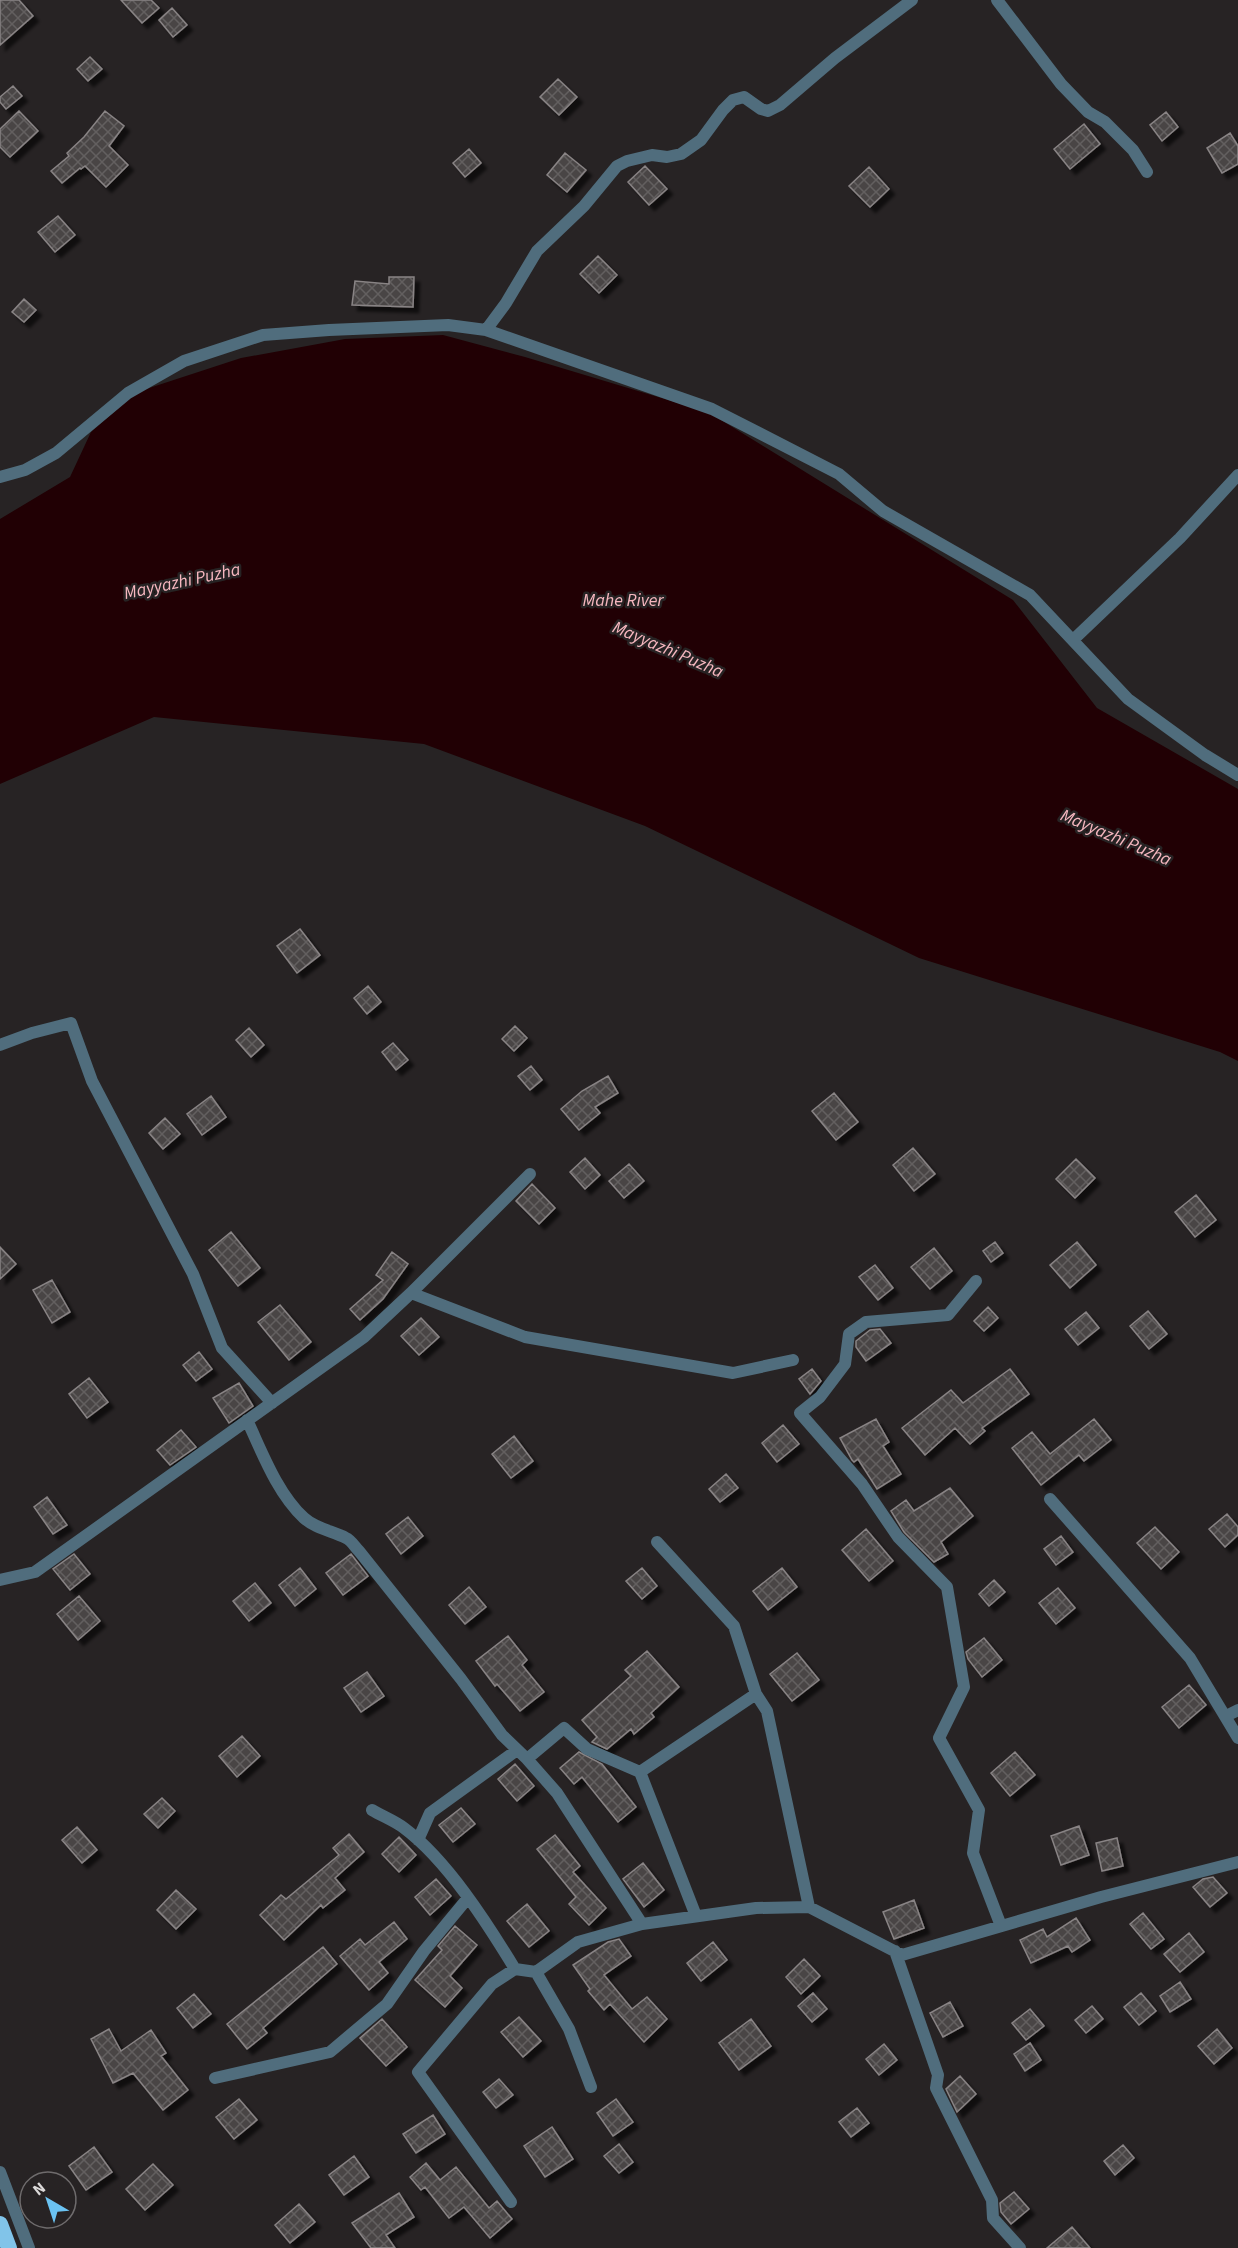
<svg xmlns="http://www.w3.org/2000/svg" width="1238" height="2248" viewBox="0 0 1238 2248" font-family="'Source Sans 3',sans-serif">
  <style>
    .water { fill: #210004 }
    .building { fill: url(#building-cross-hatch); stroke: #898485; stroke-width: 1.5; filter: url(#shadow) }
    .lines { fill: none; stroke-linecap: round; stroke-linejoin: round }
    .minor { stroke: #506d7d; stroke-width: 12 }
    .trunk { stroke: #81c4e9; stroke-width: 16 }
    .labels { text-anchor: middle; stroke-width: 5; stroke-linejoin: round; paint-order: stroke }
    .water-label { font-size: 18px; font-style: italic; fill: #f6b7bf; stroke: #272324 }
  </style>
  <defs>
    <pattern id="building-cross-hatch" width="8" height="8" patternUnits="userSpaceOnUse" patternTransform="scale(1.5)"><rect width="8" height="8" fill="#494545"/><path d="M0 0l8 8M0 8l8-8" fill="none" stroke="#635f5f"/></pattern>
    <filter id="shadow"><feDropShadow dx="5.5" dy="5.5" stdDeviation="1.5" flood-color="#0009"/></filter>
  </defs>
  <rect width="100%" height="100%" fill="#272324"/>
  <!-- water -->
  <path class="water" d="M 443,335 L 525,357 L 708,412 L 1013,600 L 1097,708 L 1238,789 L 1238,1061 L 1220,1052 L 919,958 L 645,826 L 424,744 L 154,717 L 0,784 L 0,519 L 70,477 L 91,432 L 137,392 L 241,358 L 345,339 Z"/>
  <!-- building -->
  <path class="building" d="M 0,0 L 19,0 L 33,16 L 0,45 Z
    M 121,0 L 151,0 L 159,8 L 142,23 Z
    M 172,8 L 187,25 L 173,37 L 159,20 Z
    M 90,57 L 102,69 L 88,81 L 77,69 Z
    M 558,79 L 577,97 L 559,115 L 540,97 Z
    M 13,86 L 22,96 L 6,109 L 0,102 L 0,97 Z
    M 19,111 L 38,131 L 10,157 L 0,147 L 0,129 Z
    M 105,111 L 124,126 L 109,146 L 128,165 L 106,187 L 85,166 L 81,169 L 80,168 L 62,183 L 51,171 L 69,156 L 67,153 L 84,137 Z
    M 1166,112 L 1178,127 L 1162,141 L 1150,125 Z
    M 1084,124 L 1100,144 L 1070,169 L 1054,149 Z
    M 1230,133 L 1238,146 L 1238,164 L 1222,173 L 1207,148 Z
    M 469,149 L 481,163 L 465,177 L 453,163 Z
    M 565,153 L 586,170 L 567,192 L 547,175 Z
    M 645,166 L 667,189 L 649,205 L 628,182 Z
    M 869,167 L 889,189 L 870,207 L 849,186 Z
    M 58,216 L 75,235 L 55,252 L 38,232 Z
    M 598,256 L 617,275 L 599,293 L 580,274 Z
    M 389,277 L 414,277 L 413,307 L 352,305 L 355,281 L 389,284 Z
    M 24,299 L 36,310 L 24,322 L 12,312 Z
    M 300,929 L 320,955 L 297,973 L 277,946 Z
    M 368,986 L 381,1002 L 367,1014 L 354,998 Z
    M 515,1026 L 527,1038 L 514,1051 L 502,1039 Z
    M 249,1028 L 264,1045 L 251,1057 L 236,1040 Z
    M 393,1043 L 408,1060 L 396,1070 L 382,1052 Z
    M 531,1066 L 542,1080 L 530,1090 L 518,1076 Z
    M 608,1076 L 618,1093 L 595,1107 L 600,1113 L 579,1130 L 561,1109 L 582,1091 Z
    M 834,1093 L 858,1122 L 836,1140 L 812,1111 Z
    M 211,1096 L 226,1117 L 202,1135 L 187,1114 Z
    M 165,1118 L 180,1134 L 163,1149 L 149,1133 Z
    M 913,1148 L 935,1174 L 914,1191 L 893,1165 Z
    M 585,1158 L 600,1175 L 585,1189 L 570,1172 Z
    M 1076,1159 L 1095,1178 L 1075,1198 L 1056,1179 Z
    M 629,1164 L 644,1181 L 624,1198 L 609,1181 Z
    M 532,1184 L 555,1208 L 539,1224 L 516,1201 Z
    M 1196,1195 L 1216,1220 L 1195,1237 L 1175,1212 Z
    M 231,1232 L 260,1268 L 238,1286 L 209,1250 Z
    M 995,1242 L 1003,1253 L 991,1262 L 983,1251 Z
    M 1077,1242 L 1096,1265 L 1070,1288 L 1050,1265 Z
    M 0,1247 L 16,1264 L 0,1279 Z
    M 934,1248 L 952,1271 L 930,1289 L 911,1267 Z
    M 392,1252 L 408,1264 L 383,1299 L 360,1320 L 350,1309 L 383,1280 L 376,1275 Z
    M 875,1265 L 893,1288 L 878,1300 L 859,1277 Z
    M 52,1280 L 70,1312 L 52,1323 L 33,1290 Z
    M 280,1305 L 311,1342 L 289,1360 L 258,1322 Z
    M 988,1307 L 998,1318 L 984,1331 L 974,1321 Z
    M 1148,1311 L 1167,1334 L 1149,1349 L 1130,1326 Z
    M 1086,1312 L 1099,1328 L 1078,1345 L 1065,1329 Z
    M 421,1318 L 439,1337 L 419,1355 L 401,1336 Z
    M 880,1329 L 891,1343 L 866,1361 L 856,1347 L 856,1341 L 870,1330 Z
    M 199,1352 L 212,1369 L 196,1381 L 183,1365 Z
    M 812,1369 L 821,1381 L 810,1394 L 799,1379 Z
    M 1010,1369 L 1029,1394 L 982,1428 L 985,1431 L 970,1444 L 955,1428 L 925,1455 L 902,1428 L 951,1390 L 963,1403 Z
    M 89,1378 L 108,1402 L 87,1418 L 69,1394 Z
    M 239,1383 L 253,1406 L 229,1423 L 213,1398 Z
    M 876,1419 L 889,1442 L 883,1446 L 901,1474 L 877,1489 L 858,1459 L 854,1462 L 852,1460 L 840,1438 Z
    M 1094,1419 L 1111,1440 L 1084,1461 L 1079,1455 L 1041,1485 L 1012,1448 L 1032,1432 L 1050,1454 Z
    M 783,1425 L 799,1444 L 777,1462 L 762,1443 Z
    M 181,1430 L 196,1447 L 170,1465 L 157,1450 Z
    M 514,1436 L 533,1461 L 511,1478 L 492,1454 Z
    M 726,1474 L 738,1488 L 720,1502 L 709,1489 Z
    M 950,1488 L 973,1516 L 941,1542 L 948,1554 L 934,1562 L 904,1532 L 891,1511 L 906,1500 L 914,1511 Z
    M 47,1497 L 67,1525 L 53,1534 L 34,1507 Z
    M 1227,1514 L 1238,1527 L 1238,1535 L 1225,1547 L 1209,1529 Z
    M 408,1517 L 423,1536 L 401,1554 L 386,1534 Z
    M 1155,1527 L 1179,1552 L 1161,1569 L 1137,1543 Z
    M 866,1529 L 893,1561 L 869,1581 L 842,1550 Z
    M 1061,1536 L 1073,1552 L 1056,1565 L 1044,1549 Z
    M 74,1554 L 90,1574 L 70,1590 L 53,1569 Z
    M 351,1554 L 368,1576 L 343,1595 L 326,1573 Z
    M 300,1568 L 316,1589 L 295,1606 L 279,1585 Z
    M 642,1568 L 657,1586 L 642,1599 L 626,1581 Z
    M 782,1568 L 797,1587 L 768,1610 L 753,1591 Z
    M 994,1580 L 1005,1592 L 989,1606 L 979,1594 Z
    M 255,1583 L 271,1603 L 249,1621 L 233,1601 Z
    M 469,1587 L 486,1607 L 465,1624 L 449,1605 Z
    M 1058,1588 L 1075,1608 L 1056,1624 L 1039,1603 Z
    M 79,1596 L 100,1621 L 78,1640 L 57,1614 Z
    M 508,1636 L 527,1660 L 522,1665 L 544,1692 L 520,1711 L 497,1684 L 495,1686 L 476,1661 Z
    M 984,1638 L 1002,1660 L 982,1677 L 968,1659 L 966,1652 Z
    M 647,1651 L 679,1687 L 651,1713 L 654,1717 L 634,1734 L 631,1729 L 607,1749 L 592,1742 L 597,1737 L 582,1720 L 631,1676 L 625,1670 Z
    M 797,1653 L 819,1680 L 792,1701 L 770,1674 Z
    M 367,1672 L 384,1696 L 361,1712 L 344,1688 Z
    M 1189,1685 L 1206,1705 L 1179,1728 L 1162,1707 Z
    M 242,1736 L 260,1756 L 237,1777 L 219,1756 Z
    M 579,1752 L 602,1764 L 636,1807 L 618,1822 L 582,1777 L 574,1784 L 560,1768 Z
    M 1015,1752 L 1035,1775 L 1010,1796 L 991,1773 Z
    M 515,1764 L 534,1786 L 517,1801 L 498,1779 Z
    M 162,1798 L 175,1811 L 158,1828 L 144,1814 Z
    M 461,1808 L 475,1824 L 453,1842 L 439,1825 Z
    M 1079,1826 L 1089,1855 L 1061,1865 L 1051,1836 Z
    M 77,1827 L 97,1850 L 82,1863 L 62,1840 Z
    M 349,1834 L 364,1852 L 335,1878 L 345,1890 L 323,1908 L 321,1905 L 284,1940 L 260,1915 L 281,1895 L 286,1899 L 339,1855 L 333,1848 Z
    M 555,1835 L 580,1866 L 573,1872 L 606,1908 L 589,1925 L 569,1904 L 576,1897 L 537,1849 Z
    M 399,1837 L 416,1855 L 399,1872 L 382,1854 Z
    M 1117,1838 L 1123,1866 L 1102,1871 L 1096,1843 Z
    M 643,1863 L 664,1890 L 644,1907 L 623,1879 Z
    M 1213,1877 L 1227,1893 L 1210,1907 L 1193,1887 L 1203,1879 Z
    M 436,1879 L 451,1896 L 430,1915 L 415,1897 Z
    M 176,1890 L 196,1909 L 176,1929 L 157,1910 Z
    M 914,1900 L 924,1928 L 894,1939 L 883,1912 Z
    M 527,1904 L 549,1931 L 529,1947 L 507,1921 Z
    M 1143,1913 L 1164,1939 L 1151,1949 L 1130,1924 Z
    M 1076,1918 L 1090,1940 L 1072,1952 L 1068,1946 L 1031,1963 L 1020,1940 L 1043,1929 L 1047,1937 Z
    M 394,1922 L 407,1939 L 379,1962 L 388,1973 L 369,1990 L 340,1956 L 360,1939 L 365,1945 Z
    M 455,1926 L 477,1945 L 450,1976 L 462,1988 L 445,2007 L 415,1980 L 442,1950 L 438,1946 Z
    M 1189,1933 L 1204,1952 L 1180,1972 L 1164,1954 Z
    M 619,1939 L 631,1956 L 604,1975 L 632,2009 L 647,1997 L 667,2019 L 644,2042 L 610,2004 L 604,2010 L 588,1991 L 590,1989 L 573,1965 L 608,1942 Z
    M 713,1942 L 727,1960 L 701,1981 L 687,1963 Z
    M 323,1947 L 337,1964 L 263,2028 L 267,2033 L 247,2049 L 227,2024 Z
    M 804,1959 L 820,1976 L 801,1994 L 786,1977 Z
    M 1180,1982 L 1191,1999 L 1170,2012 L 1160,1996 Z
    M 813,1993 L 827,2009 L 812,2022 L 798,2006 Z
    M 1141,1993 L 1156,2011 L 1139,2025 L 1124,2007 Z
    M 194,1994 L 211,2014 L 193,2028 L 177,2008 Z
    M 950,2002 L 963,2026 L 943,2037 L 930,2013 Z
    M 1092,2006 L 1103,2019 L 1086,2033 L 1075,2020 Z
    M 1030,2009 L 1044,2026 L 1026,2040 L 1012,2023 Z
    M 519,2017 L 541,2041 L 523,2057 L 501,2032 Z
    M 382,2019 L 407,2047 L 386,2066 L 360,2038 Z
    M 751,2019 L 771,2046 L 739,2070 L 719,2043 Z
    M 109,2029 L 121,2051 L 151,2030 L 166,2053 L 161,2056 L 188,2090 L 163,2110 L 133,2073 L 113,2083 L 91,2039 Z
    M 1217,2029 L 1232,2048 L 1214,2064 L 1198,2046 Z
    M 1030,2043 L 1041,2060 L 1025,2071 L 1014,2054 Z
    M 884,2044 L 897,2060 L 879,2075 L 866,2059 Z
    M 960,2076 L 976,2094 L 957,2112 L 946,2089 Z
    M 499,2079 L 513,2095 L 496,2108 L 483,2092 Z
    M 239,2099 L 257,2120 L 234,2139 L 216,2117 Z
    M 616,2099 L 633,2122 L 613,2136 L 597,2113 Z
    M 857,2108 L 869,2123 L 851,2137 L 839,2122 Z
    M 433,2115 L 445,2134 L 416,2153 L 403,2134 Z
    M 552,2127 L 573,2159 L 545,2177 L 524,2146 Z
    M 619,2144 L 633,2162 L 619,2173 L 604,2156 Z
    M 1123,2145 L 1134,2158 L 1115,2175 L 1104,2161 Z
    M 94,2147 L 112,2172 L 86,2190 L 69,2166 Z
    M 354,2156 L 369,2177 L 344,2195 L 329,2175 Z
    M 426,2163 L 440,2180 L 456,2167 L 489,2208 L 497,2201 L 512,2219 L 490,2238 L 464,2207 L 449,2218 L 425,2187 L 421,2190 L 410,2177 Z
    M 153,2164 L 173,2185 L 145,2210 L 126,2189 Z
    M 1014,2192 L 1029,2209 L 1011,2224 L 1001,2212 L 1000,2203 Z
    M 399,2193 L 414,2217 L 386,2235 L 395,2248 L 371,2248 L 352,2223 Z
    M 299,2204 L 315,2222 L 290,2243 L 275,2225 Z
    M 1072,2227 L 1090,2248 L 1047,2248 Z"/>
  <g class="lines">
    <!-- minor -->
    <path class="minor" d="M 997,0 L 1061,84 L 1088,112 L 1105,122 L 1133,150 L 1147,172
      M 486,330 L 506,303 L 537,251 L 584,206 L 617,166 L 627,161 L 652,155 L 667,157 L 681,154 L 701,140 L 723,110 L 733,100 L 744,97 L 761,109 L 768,111 L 780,105 L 835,58 L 912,0
      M 0,477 L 25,470 L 56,453 L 128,393 L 184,361 L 263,335 L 329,330 L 448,325 L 486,330 L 712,409 L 839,474 L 883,511 L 1030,595 L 1128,699 L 1205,755 L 1238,775
      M 1073,640 L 1180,538 L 1238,475
      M 0,1045 L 32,1033 L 71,1023 L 92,1081 L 193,1274 L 222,1348 L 272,1403
      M 976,1281 L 948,1315 L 866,1322 L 849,1334 L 845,1364 L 820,1397 L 800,1413 L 862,1484 L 898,1537 L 947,1587 L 964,1687 L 939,1738 L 979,1810 L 973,1853 L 1001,1926
      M 411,1293 L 530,1174
      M 247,1420 C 262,1452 277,1493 304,1518 C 316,1529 333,1531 346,1538 C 351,1540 355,1547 359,1551 L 461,1679 L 502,1735 L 527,1759 L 557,1793 L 642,1924
      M 1050,1499 L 1190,1658 L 1238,1738
      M 657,1542 L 734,1626 L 756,1694
      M 0,1580 L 35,1572 L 364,1337 L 411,1293 L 525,1337 L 733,1373 L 793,1360
      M 1226,1716 L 1238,1710
      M 527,1759 L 564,1728 L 587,1749 L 640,1772
      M 372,1810 C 382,1816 395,1821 404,1828 C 447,1860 487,1923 515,1969
      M 418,1840 L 430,1813 L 517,1750
      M 696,1916 L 640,1772 L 756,1694 L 767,1711 L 809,1907 L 902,1955 L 1101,1897 L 1238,1862
      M 895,1951 L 938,2075 L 936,2088 L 992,2200 L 993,2218 L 1020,2248
      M 536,1972 L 569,2029 L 591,2087
      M 215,2078 L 330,2052 L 387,2004 L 424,1951 L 467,1899
      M 0,2172 L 29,2248
      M 511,2202 L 418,2072 L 492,1984 L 515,1969 L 536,1972 L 578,1942 L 642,1924 L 756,1908 L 809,1907"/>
    <!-- trunk -->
    <path class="trunk" d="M 0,2224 L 9,2248"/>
  </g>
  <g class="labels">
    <!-- water labels -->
    <g class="water-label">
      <text transform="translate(182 581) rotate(-12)" y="6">Mayyazhi Puzha</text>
      <text x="623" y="606">Mahe River</text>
      <text transform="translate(668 649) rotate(23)" y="6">Mayyazhi Puzha</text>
      <text transform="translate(1116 837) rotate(23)" y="6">Mayyazhi Puzha</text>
    </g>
  </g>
  <!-- north arrow -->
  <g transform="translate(48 2200) rotate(321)"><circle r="28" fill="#272324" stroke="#6f6c6d" stroke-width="1.5"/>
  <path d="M0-4.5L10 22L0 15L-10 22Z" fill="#6bc3f2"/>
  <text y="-9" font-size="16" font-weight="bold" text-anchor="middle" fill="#dcdada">N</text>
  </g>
</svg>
